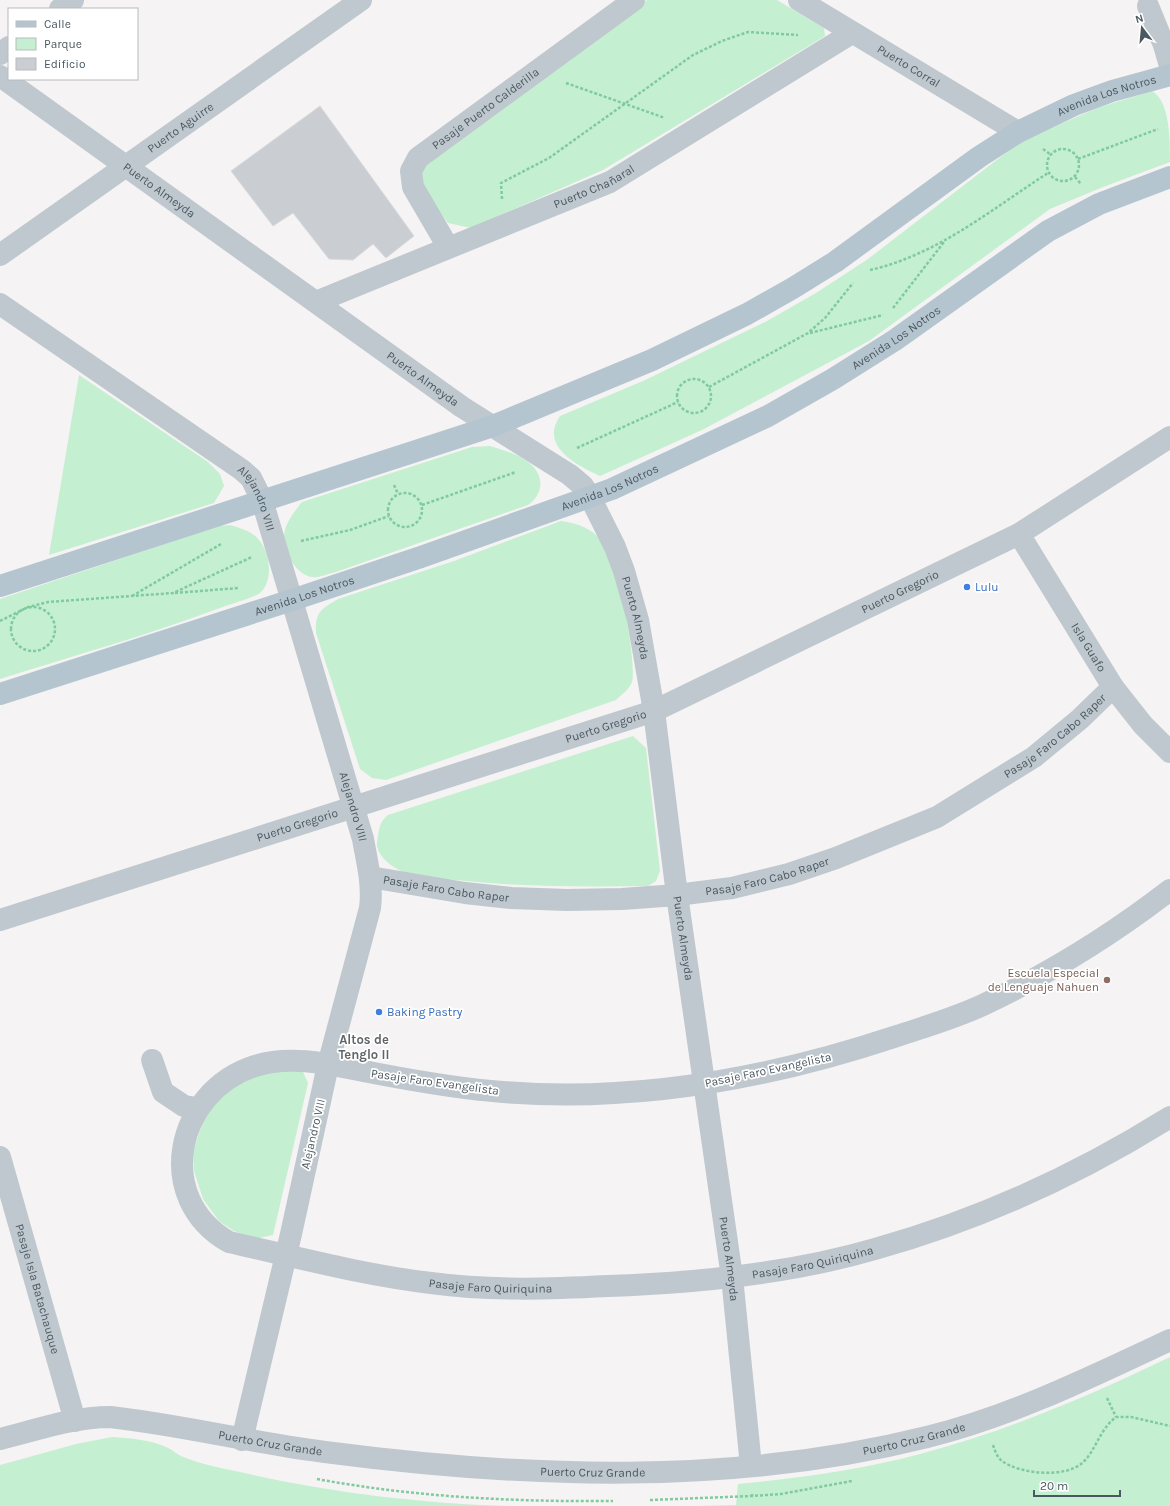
<svg xmlns="http://www.w3.org/2000/svg" width="1170" height="1506" viewBox="0 0 1170 1506" font-family="Karla,sans-serif">
  <style>
    .green { fill: #c5efd1 }
    .building { fill: #caced2; stroke: #d7dade }
    .lines { fill: none; stroke-linecap: round; stroke-linejoin: round }
    .path { stroke: #7fcb9e; stroke-width: 2.5; stroke-dasharray: 3 2; stroke-linecap: butt }
    .minor { stroke: #bfc8ce; stroke-width: 22 }
    .major { stroke: #b5c5cf; stroke-width: 22 }
    .shop-dot { fill: #3f7fe0; stroke: #fff; stroke-width: 1.5 }
    .education-dot { fill: #8d6e63; stroke: #fff; stroke-width: 1.5 }
    .labels { text-anchor: middle; stroke-width: 3.5; stroke-linejoin: round; paint-order: stroke }
    .street-label { font-size: 12px; fill: #4b5860; stroke: #fff }
    .shop-label { font-size: 12px; fill: #366cbe; stroke: #fff; text-anchor: start }
    .education-label { font-size: 12px; fill: #785e54; stroke: #fff; text-anchor: end }
    .neighbourhood-label { font-size: 13px; font-weight: bold; fill: #5f6467; stroke: #fff }
  </style>
  <rect width="100%" height="100%" fill="#f5f3f3"/>
  <!-- green -->
  <path class="green" d="M 647,0 L 777,0 L 824,28 L 825,36 L 603,170 L 471,228 L 448,223 L 421,188 L 421,171 L 429,159 Z
    M 1152,91 C 1170,101 1170,140 1170,162 L 1103,187 L 1050,209 L 869,341 L 702,430 L 600,476 C 577,466 539,446 560,416 L 643,381 L 767,321 L 816,293 L 868,259 L 1020,142 L 1097,108 Z
    M 79,375 L 208,462 L 220,474 L 224,486 L 214,503 L 49,555 Z
    M 490,446 C 502,450 515,453 525,460 C 544,472 546,492 528,505 L 333,573 C 327,574 318,578 312,577 C 296,575 284,552 284,537 C 284,524 295,511 302,502 L 472,447 Z
    M 561,521 C 574,523 587,526 597,536 C 602,541 608,550 611,556 C 620,574 637,663 632,682 C 629,690 622,694 616,700 L 386,780 L 372,778 L 360,769 L 316,633 C 315,612 321,609 338,599 L 454,561 Z
    M 230,525 C 240,528 252,531 259,540 C 270,553 274,580 260,593 C 253,598 227,605 217,609 C 146,636 72,656 0,679 L 0,599 L 218,526 Z
    M 633,736 L 646,748 L 660,871 L 656,881 L 648,886 C 584,887 520,887 456,880 C 441,879 425,878 411,875 C 398,872 375,857 377,842 C 379,830 379,822 388,815 Z
    M 270,1070 L 303,1072 L 308,1083 L 273,1235 L 255,1239 L 234,1231 L 219,1221 L 203,1199 L 194,1171 L 193,1153 L 205,1114 L 229,1089 Z
    M 1170,1357 L 1170,1506 L 696,1506 L 736,1505 L 738,1484 C 799,1478 861,1470 920,1454 C 1007,1431 1089,1396 1170,1357 Z
    M 112,1437 C 130,1438 152,1440 168,1448 C 173,1450 176,1454 181,1456 C 199,1464 221,1468 240,1472 C 327,1492 418,1503 507,1506 L 0,1506 L 0,1465 L 76,1444 Z"/>
  <!-- building -->
  <path class="building" d="M 320,106 L 414,236 L 386,258 L 373,244 L 353,260 L 329,259 L 293,213 L 273,226 L 231,171 Z"/>
  <g class="lines">
    <!-- path -->
    <path class="path" d="M 566,83 L 665,118
      M1047 165a16 16 0 1 1 32 0a16 16 0 1 1-32 0Z
      M 1043,149 L 1050,154
      M 1078,159 L 1158,129
      M 1075,177 L 1081,184
      M 502,199 L 501,183 L 549,158 L 693,55 L 722,41 L 748,32 L 798,35
      M 870,270 C 937,255 992,209 1048,173
      M 893,308 L 944,242
      M 810,333 L 883,315
      M677 396a17 17 0 1 1 34 0a17 17 0 1 1-34 0Z
      M 709,387 L 808,333 L 825,318 L 853,283
      M 577,448 L 678,402
      M 394,485 L 398,494
      M388 510a17 17 0 1 1 34 0a17 17 0 1 1-34 0Z
      M 422,505 L 516,472
      M 301,541 L 350,530 L 389,516
      M 175,593 L 238,588
      M 132,596 L 221,544
      M11 629a22 22 0 1 1 44 0a22 22 0 1 1-44 0Z
      M 0,621 L 28,607 L 48,602 L 173,593 L 252,557
      M 1107,1398 L 1116,1417
      M 993,1445 C 995,1451 997,1457 1002,1461 C 1020,1474 1063,1478 1081,1464 C 1096,1452 1098,1431 1116,1417 L 1131,1417 L 1170,1426
      M 317,1479 C 414,1497 514,1502 613,1501
      M 752,1494 L 752,1496 L 781,1494 L 852,1481
      M 650,1500 L 752,1496"/>
    <!-- minor -->
    <g class="minor">
      <path id="s1" d="M 799,0 L 1018,132"/>
      <path d="M 1148,6 L 1164,45 L 1170,66"/>
      <path d="M 60,9 L 73,0"/>
      <path d="M 0,54 L 9,47"/>
      <path id="s2" d="M 0,76 L 462,407 L 570,475 L 583,486 L 590,497 L 615,547 L 624,571 L 638,620 L 654,711 L 677,895 L 732,1277 L 751,1466"/>
      <path id="s3" d="M 448,247 L 413,187 L 411,171 L 418,158 L 634,0"/>
      <path id="s4" d="M 0,255 L 361,0"/>
      <path id="s5" d="M 316,302 L 610,182 L 852,33"/>
      <path id="s6" d="M 0,304 L 242,470 L 251,478 L 262,500 L 363,839 C 367,862 373,884 370,908 L 328,1065 L 291,1234 L 242,1440"/>
      <path id="s7" d="M 1019,534 L 1113,687 L 1143,725 L 1170,752"/>
      <path id="s8" d="M 370,877 L 465,893 L 511,898 L 567,900 L 622,899 L 677,895 L 732,888 L 789,874 L 836,858 L 937,817 L 1034,757 L 1080,719 L 1113,687"/>
      <path id="s9" d="M 1170,890 C 1113,934 1052,972 987,1003 C 959,1017 927,1026 897,1036 C 771,1078 637,1103 503,1092 C 462,1089 421,1082 379,1074 C 340,1067 294,1053 255,1066 C 176,1091 152,1198 229,1242 C 296,1257 363,1275 431,1283 C 490,1291 549,1289 608,1286 C 697,1283 789,1274 875,1249 C 979,1220 1079,1174 1170,1117"/>
      <path id="s10" d="M 0,920 L 654,711 L 1019,534 L 1170,437"/>
      <path d="M 152,1060 L 163,1092 L 184,1106 L 197,1108"/>
      <path id="s11" d="M 0,1157 L 75,1421"/>
      <path id="s12" d="M 0,1439 C 36,1430 73,1417 110,1417 C 182,1425 253,1443 325,1452 C 524,1478 731,1486 927,1437 C 1012,1416 1091,1377 1170,1340"/>
    </g>
    <!-- major -->
    <g class="major">
      <path id="s13" d="M 0,586 L 493,426 L 652,360 L 747,314 L 793,288 L 835,262 L 979,157 L 1018,132 L 1074,105 L 1112,91 L 1170,75"/>
      <path id="s14" d="M 0,694 L 292,600 L 421,557 L 612,489 L 768,416 L 833,379 L 895,340 L 1048,231 L 1099,204 L 1170,177"/>
    </g>
  </g>
  <!-- markers -->
  <g class="shop-dot">
    <circle cx="967" cy="587" r="4"/>
    <circle cx="379" cy="1012" r="4"/>
  </g>
  <circle class="education-dot" cx="1107" cy="980" r="4"/>
  <g class="labels">
    <!-- street labels -->
    <g class="street-label">
      <text dy="4" stroke="none"><textPath href="#s1" startOffset="128">Puerto Corral</textPath></text>
      <text dy="4" stroke="none"><textPath href="#s13" startOffset="1219">Avenida Los Notros</textPath></text>
      <text dy="4" stroke="none"><textPath href="#s3" startOffset="184">Pasaje Puerto Calderilla</textPath></text>
      <text dy="4" stroke="none"><textPath href="#s4" startOffset="221">Puerto Aguirre</textPath></text>
      <text dy="4" stroke="none"><textPath href="#s5" startOffset="301">Puerto Chañaral</textPath></text>
      <text dy="4" stroke="none"><textPath href="#s2" startOffset="196">Puerto Almeyda</textPath></text>
      <text dy="4" stroke="none"><textPath href="#s14" startOffset="968">Avenida Los Notros</textPath></text>
      <text dy="4" stroke="none"><textPath href="#s2" startOffset="520">Puerto Almeyda</textPath></text>
      <text dy="4" stroke="none"><textPath href="#s14" startOffset="644">Avenida Los Notros</textPath></text>
      <text dy="4" stroke="none"><textPath href="#s6" startOffset="326">Alejandro VIII</textPath></text>
      <text dy="4" stroke="none"><textPath href="#s10" startOffset="960">Puerto Gregorio</textPath></text>
      <text dy="4" stroke="none"><textPath href="#s14" startOffset="320">Avenida Los Notros</textPath></text>
      <text dy="4" stroke="none"><textPath href="#s2" startOffset="856">Puerto Almeyda</textPath></text>
      <text dy="4" stroke="none"><textPath href="#s7" startOffset="133">Isla Guafo</textPath></text>
      <text dy="4" stroke="none"><textPath href="#s10" startOffset="636">Puerto Gregorio</textPath></text>
      <text dy="4" stroke="none"><textPath href="#s8" startOffset="725">Pasaje Faro Cabo Raper</textPath></text>
      <text dy="4" stroke="none"><textPath href="#s6" startOffset="650">Alejandro VIII</textPath></text>
      <text dy="4" stroke="none"><textPath href="#s10" startOffset="312">Puerto Gregorio</textPath></text>
      <text dy="4" stroke="none"><textPath href="#s8" startOffset="401">Pasaje Faro Cabo Raper</textPath></text>
      <text dy="4" stroke="none"><textPath href="#s8" startOffset="77">Pasaje Faro Cabo Raper</textPath></text>
      <text dy="4" stroke="none"><textPath href="#s2" startOffset="1180">Puerto Almeyda</textPath></text>
      <text transform="translate(768 1070) rotate(-12)" y="4">Pasaje Faro Evangelista</text>
      <text transform="translate(435 1082) rotate(8)" y="4">Pasaje Faro Evangelista</text>
      <text transform="translate(313 1134) rotate(-77)" y="4">Alejandro VIII</text>
      <text dy="4" stroke="none"><textPath href="#s2" startOffset="1504">Puerto Almeyda</textPath></text>
      <text dy="4" stroke="none"><textPath href="#s9" startOffset="1779">Pasaje Faro Quiriquina</textPath></text>
      <text dy="4" stroke="none"><textPath href="#s9" startOffset="1455">Pasaje Faro Quiriquina</textPath></text>
      <text dy="4" stroke="none"><textPath href="#s11" startOffset="137">Pasaje Isla Batachauque</textPath></text>
      <text dy="4" stroke="none"><textPath href="#s12" startOffset="923">Puerto Cruz Grande</textPath></text>
      <text dy="4" stroke="none"><textPath href="#s12" startOffset="275">Puerto Cruz Grande</textPath></text>
      <text dy="4" stroke="none"><textPath href="#s12" startOffset="599">Puerto Cruz Grande</textPath></text>
    </g>
    <!-- shop labels -->
    <g class="shop-label">
      <text x="975" y="591">Lulu</text>
      <text x="387" y="1016">Baking Pastry</text>
    </g>
    <!-- education labels -->
    <g class="education-label">
      <text x="1099" y="977">Escuela Especial<tspan x="1099" dy="14">de Lenguaje Nahuen</tspan></text>
    </g>
    <!-- neighbourhood labels -->
    <g class="neighbourhood-label">
      <text x="364" y="1044">Altos de<tspan x="364" dy="15">Tenglo II</tspan></text>
    </g>
  </g>
  <!-- legend -->
  <rect x="8" y="8" width="130" height="72" fill="#ffffff" stroke="#b7bcbf"/>
  <rect x="16" y="21" width="20" height="6" fill="#b5c5cf" stroke="#b7bcbf"/>
  <text x="44" y="28" font-size="12" fill="#4b5860">Calle</text>
  <rect x="16" y="38" width="20" height="12" fill="#c5efd1" stroke="#b7bcbf"/>
  <text x="44" y="48" font-size="12" fill="#4b5860">Parque</text>
  <rect x="16" y="58" width="20" height="12" fill="#caced2" stroke="#b7bcbf"/>
  <text x="44" y="68" font-size="12" fill="#4b5860">Edificio</text>
  <!-- north arrow -->
  <g transform="translate(1142 28) rotate(344)" stroke="#ffffff" stroke-width="3" paint-order="stroke">
  <path d="M0-3L7 15L0 10L-7 15Z" fill="#4b5860"/>
  <text y="-6" font-size="11" font-weight="bold" text-anchor="middle" fill="#4b5860">N</text>
  </g>
  <!-- scale -->
  <path d="M1034 1490v6h86v-6" fill="none" stroke="#4b5860" stroke-width="2"/>
  <text x="1040" y="1490" font-size="12" fill="#4b5860" stroke="#ffffff" stroke-width="3" paint-order="stroke">20 m</text>
</svg>
